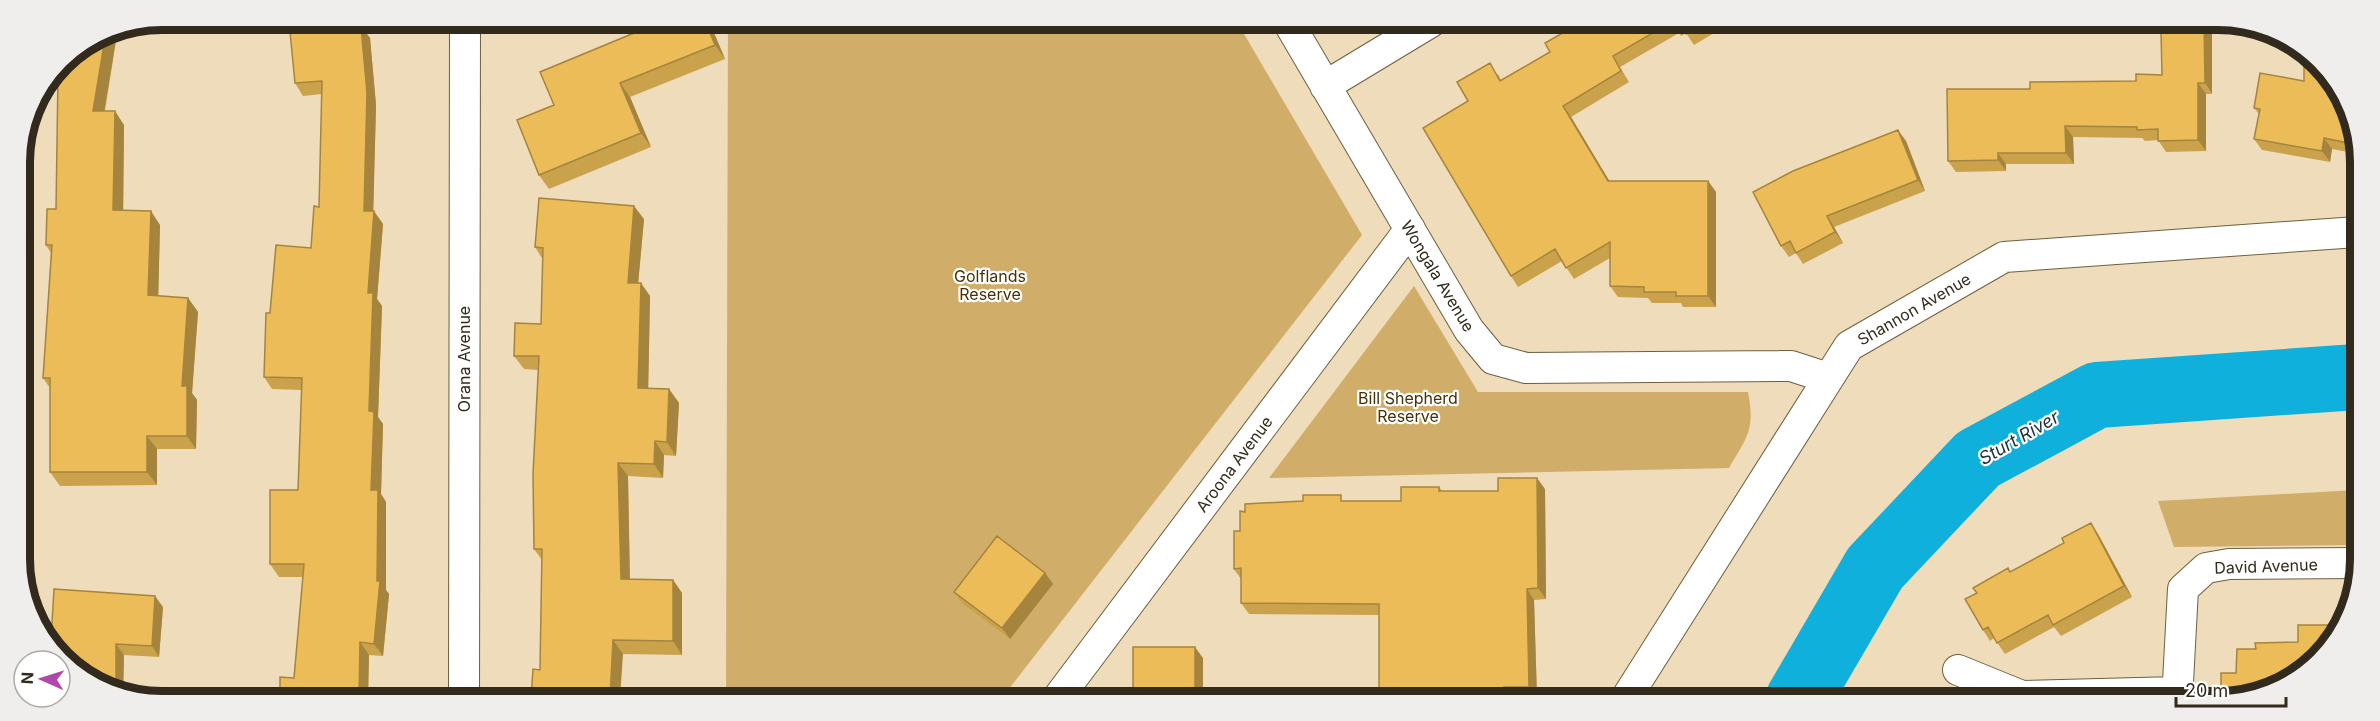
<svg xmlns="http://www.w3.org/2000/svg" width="2380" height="721" viewBox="0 0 2380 721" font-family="Inter,sans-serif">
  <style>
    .green { fill: #d0ad69 }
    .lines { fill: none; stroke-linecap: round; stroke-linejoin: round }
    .river { stroke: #0fb0db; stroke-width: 66 }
    .street-casing { stroke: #6e5f40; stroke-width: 32 }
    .street { stroke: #fff; stroke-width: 30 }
    .wall { fill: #cba24c }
    .shaded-wall { fill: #a5843e }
    .building { fill: #ecbc58; stroke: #a5843e; stroke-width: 1.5 }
    .labels { text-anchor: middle; stroke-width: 4.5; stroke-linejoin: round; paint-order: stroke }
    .park-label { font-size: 16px; fill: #453205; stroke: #fff }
    .street-label { font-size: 16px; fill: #312a1d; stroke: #fff }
    .water-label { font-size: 18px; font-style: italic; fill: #1c323a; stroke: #fff }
    .rim { fill: none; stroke: #312a1d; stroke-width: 8 }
  </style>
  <rect width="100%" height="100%" fill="#eedcba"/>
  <!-- green -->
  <path class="green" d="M 728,21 L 1237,22 L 1362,235 L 1001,699 L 726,698 Z
    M 1414,286 L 1478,392 L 1748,392 C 1755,429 1748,436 1729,468 L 1269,478 Z
    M 2356,490 L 2356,545 L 2174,547 L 2158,501 Z"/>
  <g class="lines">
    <!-- river -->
    <path class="river" d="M 1798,700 L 1875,568 L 1978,459 L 2097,395 L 2357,377"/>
    <defs>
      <path id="street" d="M 1288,22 L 1469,330 L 1493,359 L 1526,368 L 1791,366 L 1828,378
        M 1325,86 L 1431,22
        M 1958,670 L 2022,696 L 2177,692
        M 464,697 L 465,20
        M 1057,699 L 1410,229
        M 1625,700 L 1849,346 L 2004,257 L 2357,232
        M 2177,701 L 2183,589 L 2206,568 L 2229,564 L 2356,563"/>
    </defs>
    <!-- street casing -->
    <use href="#street" class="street-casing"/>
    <!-- street -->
    <use href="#street" class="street"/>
  </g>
  <!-- wall -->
  <path class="wall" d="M 653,21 L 709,21 L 725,59 L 630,97 L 651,147 L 549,189 L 539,175 L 554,105 Z
    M 1580,23 L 1731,23 L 1694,45 L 1686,33 L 1681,36 L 1679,33 L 1620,67 L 1629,82 L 1571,117 L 1609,181 L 1708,181 L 1716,192 L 1716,307 L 1683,307 L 1681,303 L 1652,303 L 1648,298 L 1618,297 L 1610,286 L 1610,258 L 1574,279 L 1562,261 L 1518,287 L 1511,276 L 1468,101 L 1498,74 L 1501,80 L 1550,52 Z
    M 1775,23 L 1792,23 L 1780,30 Z
    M 361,26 L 370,38 L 376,105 L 373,211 L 383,224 L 377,299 L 382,306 L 378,417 L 383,424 L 381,494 L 386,502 L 386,590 L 389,594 L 383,656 L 369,655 L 368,697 L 280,697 L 294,678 L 303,577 L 279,577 L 270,564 L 298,490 L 302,390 L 272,389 L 264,377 L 270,313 L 311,248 L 319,207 L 322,94 L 303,96 L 295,83 Z
    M 118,28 L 105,111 L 124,125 L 123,211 L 160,225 L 158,296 L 188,298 L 198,312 L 192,393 L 197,400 L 196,449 L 157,449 L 157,485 L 60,486 L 50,472 L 50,388 L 43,378 L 51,253 L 46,245 L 56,209 L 58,85 L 51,76 L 62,61 L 108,30 Z
    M 2172,31 L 2212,94 L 2206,94 L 2206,151 L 2166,152 L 2158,140 L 2145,141 L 2142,138 L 2073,137 L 2074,164 L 2006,164 L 2006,171 L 1956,172 L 1948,161 L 2030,89 L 2136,81 L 2162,75 Z
    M 2304,81 L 2358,135 L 2358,154 L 2332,149 L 2330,162 L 2262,150 L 2254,139 L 2259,114 L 2254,108 Z
    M 1906,141 L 1925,191 L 1834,227 L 1843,243 L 1803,264 L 1796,253 L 1789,257 L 1781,246 Z
    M 644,219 L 638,283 L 650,296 L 648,388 L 669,389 L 679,403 L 676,456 L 664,455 L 663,478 L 628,476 L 630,579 L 673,580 L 682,593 L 682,655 L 623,654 L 540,670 L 542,560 L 534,549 L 538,370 L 524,369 L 514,356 L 541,324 L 543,260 L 535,247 Z
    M 1439,487 L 1442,491 L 1498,491 L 1545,489 L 1546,599 L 1534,600 L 1537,698 L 1511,698 L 1379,615 L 1249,614 L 1241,603 L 1241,579 L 1234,569 L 1240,531 L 1245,512 L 1344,501 L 1401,501 Z
    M 2098,534 L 2132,597 L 2061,636 L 2054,627 L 2005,654 L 1994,638 L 1990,641 L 1983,630 L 2011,572 Z
    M 1045,573 L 1053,584 L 1010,639 L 962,603 L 954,592 Z
    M 163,607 L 159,657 L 124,655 L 123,695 L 61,659 L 59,650 L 51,639 Z"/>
  <!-- shaded-wall -->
  <path class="shaded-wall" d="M 705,21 L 709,21 L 725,59 L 715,45 Z
    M 2204,24 L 2212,24 L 2212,94 L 2205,83 Z
    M 361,26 L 370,38 L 376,105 L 373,223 L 364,211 Z
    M 118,28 L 102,124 L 93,111 L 106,32 L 108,30 Z
    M 620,83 L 630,97 L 651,147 L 641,133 Z
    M 2198,83 L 2206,94 L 2206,151 L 2198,140 Z
    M 1563,106 L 1571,117 L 1616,192 L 1608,181 Z
    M 115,111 L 124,125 L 123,224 L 113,210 Z
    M 2065,126 L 2073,137 L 2074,164 L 2066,153 Z
    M 1898,130 L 1906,141 L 1925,191 L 1918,180 Z
    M 2356,130 L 2358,135 L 2358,150 L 2353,144 Z
    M 2324,138 L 2332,149 L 2330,162 L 2322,151 Z
    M 1998,153 L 2006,164 L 2006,171 L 1998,160 Z
    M 1708,181 L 1716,192 L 1716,307 L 1708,296 Z
    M 634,206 L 644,219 L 637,296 L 628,283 Z
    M 151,211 L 160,225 L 158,309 L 148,295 Z
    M 374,211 L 383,224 L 377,299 L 382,306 L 378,417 L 383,424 L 381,494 L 386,502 L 386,590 L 389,594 L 383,656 L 374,644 L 377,581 L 371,490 L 369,411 L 368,293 Z
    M 1827,216 L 1834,227 L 1843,243 L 1835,232 Z
    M 641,283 L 650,296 L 648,401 L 638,388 Z
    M 188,298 L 198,312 L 192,393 L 197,400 L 196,449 L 187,436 L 182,386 Z
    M 669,389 L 679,403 L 676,456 L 667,442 Z
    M 147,436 L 157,449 L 157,485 L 147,472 Z
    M 655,441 L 664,455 L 663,478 L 654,464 Z
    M 618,463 L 628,476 L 630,593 L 621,579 Z
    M 1537,478 L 1545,489 L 1546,599 L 1538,588 Z
    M 2091,523 L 2098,534 L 2132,597 L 2124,586 Z
    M 1045,573 L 1053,584 L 1010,639 L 1002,628 Z
    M 673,580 L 682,593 L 682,655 L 673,641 Z
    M 1527,589 L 1534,600 L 1537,698 L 1529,687 Z
    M 155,596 L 163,607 L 159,657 L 152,646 Z
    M 2332,625 L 2339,634 L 2337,638 L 2332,643 Z
    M 613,640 L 623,654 L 620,698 L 610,698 Z
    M 360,642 L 369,655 L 368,697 L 359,697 Z
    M 116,644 L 124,655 L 123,695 L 116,691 Z
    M 1195,647 L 1203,658 L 1203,699 L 1195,699 Z
    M 1504,687 L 1511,698 L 1511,700 L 1504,700 Z"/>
  <!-- building -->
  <path class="building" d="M 653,21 L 705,21 L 715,45 L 620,83 L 641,133 L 539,175 L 517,120 L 554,105 L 540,72 L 634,33 L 632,29 Z
    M 1580,23 L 1670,23 L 1613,56 L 1621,71 L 1563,106 L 1608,181 L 1708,181 L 1708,296 L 1676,296 L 1676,292 L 1644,292 L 1644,287 L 1610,286 L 1610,242 L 1566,268 L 1555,249 L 1511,276 L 1423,128 L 1468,101 L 1457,82 L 1490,63 L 1500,81 L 1550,52 L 1545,43 Z
    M 1680,23 L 1704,23 L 1686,34 Z
    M 2172,24 L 2204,24 L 2205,83 L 2198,83 L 2198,140 L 2158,141 L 2158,129 L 2137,130 L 2137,127 L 2065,126 L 2066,153 L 1998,153 L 1998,160 L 1948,161 L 1947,89 L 2030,89 L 2030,82 L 2136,81 L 2136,74 L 2162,75 L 2161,31 L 2172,31 Z
    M 361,26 L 367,93 L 364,211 L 374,211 L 368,293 L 373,293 L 369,411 L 374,412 L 371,490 L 378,490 L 377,581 L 380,581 L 374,644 L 360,642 L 359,697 L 280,697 L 280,677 L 294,678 L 304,564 L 270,564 L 270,490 L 298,490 L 302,378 L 264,377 L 266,313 L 270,313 L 276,245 L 311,248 L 314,206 L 319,207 L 322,81 L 295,83 L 290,32 Z
    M 106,32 L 93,111 L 115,111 L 113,210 L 151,211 L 148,295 L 188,298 L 182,386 L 187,386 L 187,436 L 147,436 L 147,472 L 50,472 L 50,378 L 43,378 L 52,245 L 46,245 L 47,209 L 56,209 L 58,75 L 52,74 L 62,61 Z
    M 2304,53 L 2319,62 L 2356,130 L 2353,144 L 2324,138 L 2322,151 L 2254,139 L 2260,109 L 2254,108 L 2260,73 L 2304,81 Z
    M 1898,130 L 1918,180 L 1827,216 L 1835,232 L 1796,253 L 1790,241 L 1781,246 L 1753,192 L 1793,171 Z
    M 539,198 L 634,206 L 628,283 L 641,283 L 638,388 L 669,389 L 667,442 L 655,441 L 654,464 L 618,463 L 621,579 L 673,580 L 673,641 L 613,640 L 610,698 L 531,698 L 533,669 L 540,670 L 542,549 L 534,549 L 533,474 L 539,356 L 514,356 L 515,323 L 541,324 L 543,248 L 535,247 Z
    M 1498,478 L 1537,478 L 1538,588 L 1527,589 L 1529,687 L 1504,687 L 1504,700 L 1379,699 L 1379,604 L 1241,603 L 1241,568 L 1234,569 L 1234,531 L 1240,531 L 1240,511 L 1245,512 L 1245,504 L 1303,501 L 1303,495 L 1341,495 L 1341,501 L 1401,501 L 1401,487 L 1439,487 L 1439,491 L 1498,491 Z
    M 2091,523 L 2124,586 L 2053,625 L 2048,615 L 1997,643 L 1988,627 L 1983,630 L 1965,599 L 1977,593 L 1973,588 L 2008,568 L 2010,572 L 2064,543 L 2062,538 Z
    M 997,536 L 1045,573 L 1002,628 L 954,592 Z
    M 54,589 L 155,596 L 152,646 L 116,644 L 116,691 L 61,659 L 59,656 L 59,639 L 51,639 Z
    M 2298,625 L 2332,625 L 2332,643 L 2305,672 L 2227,701 L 2221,701 L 2221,673 L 2236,673 L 2237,649 L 2256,649 L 2255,643 L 2298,642 Z
    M 1133,647 L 1195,647 L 1195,699 L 1133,699 Z"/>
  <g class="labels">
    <!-- park labels -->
    <g class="park-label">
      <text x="990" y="282">Golflands<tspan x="990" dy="18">Reserve</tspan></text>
      <text x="1408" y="404">Bill Shepherd<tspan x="1408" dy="18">Reserve</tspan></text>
    </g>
    <!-- street labels -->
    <g class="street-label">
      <text transform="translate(1438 276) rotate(59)" y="6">Wongala Avenue</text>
      <text transform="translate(1914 309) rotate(-30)" y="6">Shannon Avenue</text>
      <text transform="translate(464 359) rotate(-90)" y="6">Orana Avenue</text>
      <text transform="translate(1234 464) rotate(-53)" y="6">Aroona Avenue</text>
      <text transform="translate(2266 566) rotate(-2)" y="6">David Avenue</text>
    </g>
    <!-- water labels -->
    <g class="water-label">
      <text transform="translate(2019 438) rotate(-30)" y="6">Sturt River</text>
    </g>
  </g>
  <!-- crop -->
  <path d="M0 0H2380V721H0ZM162 30H2218A132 132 0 0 1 2350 162V559A132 132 0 0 1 2218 691H162A132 132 0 0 1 30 559V162A132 132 0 0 1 162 30Z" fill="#efeeed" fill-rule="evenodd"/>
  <path class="rim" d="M162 30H2218A132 132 0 0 1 2350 162V559A132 132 0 0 1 2218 691H162A132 132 0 0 1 30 559V162A132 132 0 0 1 162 30Z"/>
  <!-- north arrow -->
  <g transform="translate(42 679) rotate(273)"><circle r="28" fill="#ffffff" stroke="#adaaa5" stroke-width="1.5"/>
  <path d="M0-4.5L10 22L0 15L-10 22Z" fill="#b047aa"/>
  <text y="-9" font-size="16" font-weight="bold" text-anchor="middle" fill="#312a1d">N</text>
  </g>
  <!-- scale -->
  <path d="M2176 697v9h110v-9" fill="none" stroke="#312a1d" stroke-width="3"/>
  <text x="2185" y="697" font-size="18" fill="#312a1d" stroke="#ffffff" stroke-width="4.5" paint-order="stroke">20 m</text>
</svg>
